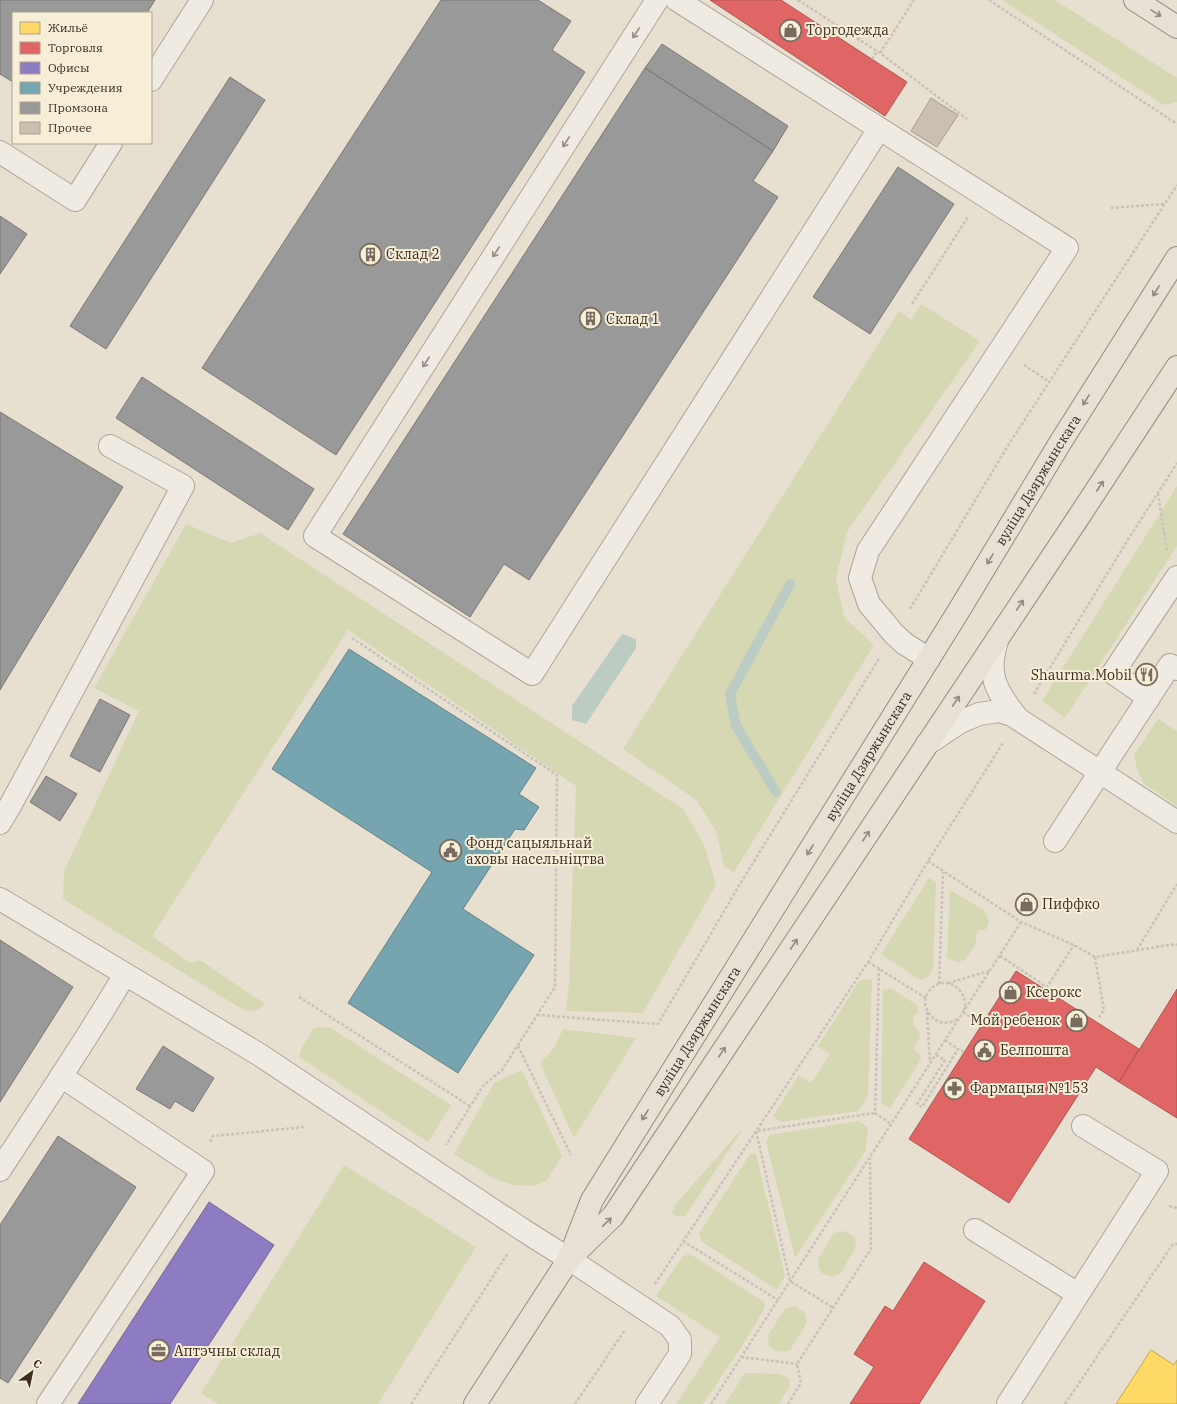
<svg xmlns="http://www.w3.org/2000/svg" width="1177" height="1404" viewBox="0 0 1177 1404" font-family="'IBM Plex Serif',serif">
  <style>
    .green { fill: #d6d7b3 }
    .water { fill: #bcccc2 }
    .homes { fill: #ffd966; stroke: #c5a651 }
    .shops { fill: #e06666; stroke: #af5551 }
    .offices { fill: #8e7cc3; stroke: #766592 }
    .public { fill: #76a5af; stroke: #658184 }
    .industry { fill: #999; stroke: #7d7975 }
    .lines { fill: none; stroke-linecap: round; stroke-linejoin: round }
    .stream { stroke: #bcccc2; stroke-width: 10 }
    .building { fill: #cbbfb2; stroke: #a89c90 }
    .minor-casing { stroke: #ada599; stroke-width: 24 }
    .major-casing { stroke: #928b80; stroke-width: 24 }
    .path { stroke: #c8c2b9; stroke-width: 2.5; stroke-dasharray: 3 2; stroke-linecap: butt }
    .minor { stroke: #efebe3; stroke-width: 22 }
    .major { stroke: #e6e1d4; stroke-width: 22 }
    .oneway { stroke: #92887a }
    .oneway2 { stroke: #968c82 }
    .labels { text-anchor: middle; stroke-width: 4; stroke-linejoin: round; paint-order: stroke }
    .poi-label { font-size: 14px; fill: #3d2e20; stroke: #f7eed8; text-anchor: start }
    .street-label { font-size: 14px; fill: #3d2e20; stroke: #f7eed8 }
  </style>
  <rect width="100%" height="100%" fill="#e7e0d1"/>
  <!-- green -->
  <path class="green" d="M 1002,0 L 1055,0 L 1177,78 L 1177,102 L 1164,105 Z
    M 921,304 L 980,341 L 847,532 L 836,578 L 844,617 L 874,645 L 734,872 L 724,866 L 716,831 L 696,800 L 623,749 L 899,311 L 911,320 Z
    M 1177,486 L 1177,546 L 1065,718 L 1042,701 Z
    M 186,524 L 231,543 L 260,533 L 683,809 L 704,844 L 716,885 L 643,1013 L 566,1011 L 569,982 L 576,786 L 348,630 L 152,936 L 190,963 L 200,960 L 265,1004 L 258,1010 L 245,1011 L 63,899 L 64,871 L 139,711 L 94,688 Z
    M 1158,719 L 1177,731 L 1177,806 L 1144,784 L 1138,772 L 1134,755 Z
    M 929,878 L 936,882 L 933,969 L 928,977 L 920,980 L 881,954 Z
    M 950,890 L 985,911 L 989,923 L 985,930 L 979,930 L 975,938 L 977,942 L 965,960 L 957,962 L 947,958 Z
    M 872,979 L 868,1096 L 858,1111 L 781,1122 L 773,1116 L 799,1075 L 811,1083 L 830,1054 L 818,1046 L 860,980 Z
    M 883,989 L 892,989 L 917,1005 L 918,1013 L 913,1017 L 914,1026 L 919,1031 L 920,1039 L 915,1044 L 915,1051 L 920,1054 L 921,1059 L 890,1108 L 881,1103 Z
    M 329,1027 L 451,1105 L 428,1142 L 299,1057 L 302,1047 L 314,1028 Z
    M 563,1029 L 636,1038 L 574,1138 L 540,1063 L 554,1048 Z
    M 522,1070 L 562,1156 L 546,1181 L 534,1186 L 513,1185 L 495,1179 L 454,1154 L 494,1083 Z
    M 859,1121 L 868,1127 L 866,1150 L 795,1258 L 766,1141 L 770,1135 Z
    M 740,1131 L 741,1132 L 685,1216 C 679,1217 677,1217 672,1213 L 675,1205 Z
    M 750,1154 L 756,1154 L 785,1276 L 777,1290 L 701,1241 L 699,1233 Z
    M 344,1165 L 476,1247 L 378,1404 L 218,1404 L 201,1393 Z
    M 844,1231 L 855,1237 L 856,1247 L 840,1274 C 831,1277 826,1277 819,1270 L 818,1259 L 834,1233 Z
    M 690,1254 L 764,1302 L 765,1308 L 740,1349 L 703,1404 L 676,1404 L 720,1337 L 656,1296 L 683,1256 Z
    M 795,1306 L 805,1313 L 807,1323 L 790,1350 C 781,1353 776,1352 769,1346 L 768,1335 L 785,1309 Z
    M 745,1373 L 780,1374 L 789,1378 L 790,1386 L 778,1404 L 725,1404 Z"/>
  <!-- water -->
  <path class="water" d="M 622,634 L 636,639 L 636,648 L 586,724 L 572,720 L 572,706 Z"/>
  <!-- homes -->
  <path class="homes" d="M 1151,1350 L 1174,1365 L 1177,1360 L 1177,1404 L 1116,1404 Z"/>
  <!-- shops -->
  <path class="shops" d="M 710,0 L 781,0 L 907,82 L 885,116 Z
    M 1023,893 L 1037,902 L 1029,915 L 1015,906 Z
    M 1016,971 L 1139,1049 L 1119,1082 L 1096,1067 L 1009,1203 L 909,1139 Z
    M 1177,989 L 1177,1118 L 1119,1082 Z
    M 924,1262 L 985,1301 L 919,1404 L 850,1404 L 874,1367 L 854,1354 L 885,1306 L 893,1311 Z"/>
  <!-- offices -->
  <path class="offices" d="M 209,1202 L 274,1245 L 170,1404 L 78,1404 Z"/>
  <!-- public -->
  <path class="public" d="M 349,649 L 536,768 L 519,794 L 539,807 L 524,830 L 515,829 L 463,909 L 534,955 L 458,1073 L 348,1003 L 432,872 L 272,769 Z"/>
  <!-- industry -->
  <path class="industry" d="M 0,0 L 155,0 L 147,13 L 13,13 L 13,82 L 0,74 Z
    M 441,0 L 538,0 L 571,21 L 552,50 L 585,72 L 336,455 L 202,368 Z
    M 662,44 L 788,126 L 773,151 L 645,68 Z
    M 645,68 L 773,151 L 753,181 L 778,197 L 529,580 L 504,564 L 470,617 L 343,534 Z
    M 230,77 L 265,100 L 106,349 L 70,326 Z
    M 898,167 L 954,204 L 870,334 L 813,297 Z
    M 0,216 L 27,234 L 0,274 Z
    M 142,377 L 314,489 L 288,530 L 116,418 Z
    M 0,412 L 123,487 L 0,690 Z
    M 100,699 L 130,715 L 100,772 L 70,756 Z
    M 46,776 L 77,794 L 60,821 L 30,802 Z
    M 0,940 L 73,987 L 0,1102 Z
    M 163,1046 L 214,1078 L 193,1112 L 175,1101 L 170,1109 L 136,1089 Z
    M 58,1136 L 136,1187 L 8,1383 L 0,1378 L 0,1225 Z"/>
  <g class="lines">
    <!-- stream -->
    <path class="stream" d="M 776,792 L 736,726 L 730,694 L 790,584"/>
  </g>
  <!-- building -->
  <path class="building" d="M 931,98 L 958,115 L 937,147 L 911,131 Z"/>
  <g class="lines">
    <defs>
      <path id="minor" d="M 657,0 L 315,536 L 532,674 L 879,129
        M 677,0 L 1067,248 L 868,551 L 860,578 L 869,604 L 894,634 L 905,644 L 929,659
        M 151,80 L 202,0
        M 0,152 L 75,200 L 111,143
        M 998,638 C 985,675 996,690 1018,719
        M 1149,698 L 1113,673 L 1177,577
        M 927,744 L 960,722 L 979,714 L 999,711 L 1012,715 L 1177,822
        M 0,823 L 10,806 L 183,486 L 110,446
        M 1055,841 L 1170,665 L 1177,669
        M 0,899 L 260,1055 L 523,1230 L 569,1259 L 670,1326 L 680,1340 L 680,1354 L 647,1404
        M 0,1170 C 42,1105 86,1041 125,974
        M 975,1230 L 1078,1294
        M 48,1404 L 203,1171 L 61,1076
        M 1008,1404 L 1157,1171 L 1083,1126"/>
      <g id="major">
        <path d="M 1135,0 L 1177,27"/>
        <path d="M 574,1254 L 613,1216 L 1078,518 L 1177,367"/>
        <path id="s1" d="M 475,1404 L 569,1259 L 592,1200 L 958,612 L 1060,443 L 1177,258"/>
      </g>
    </defs>
    <!-- minor casing -->
    <use href="#minor" class="minor-casing"/>
    <!-- major casing -->
    <use href="#major" class="major-casing"/>
    <!-- path -->
    <path class="path" d="M 798,0 L 880,53 L 967,119
      M 989,0 L 1177,124
      M 880,53 L 914,0
      M 872,59 L 877,51
      M 1111,208 L 1164,204
      M 912,304 L 968,217
      M 1024,365 L 1050,382
      M 1158,493 L 1167,552
      M 910,609 L 1009,444 L 1177,185
      M 352,638 L 557,775 L 555,987 L 502,1070 L 483,1086 L 446,1145
      M 1034,694 L 1124,546 L 1177,463
      M 928,861 L 1021,922 L 1074,945 L 1095,957 L 1175,944 L 1177,945
      M 1137,950 L 1177,884
      M 1000,956 L 1047,987 L 1074,945
      M 1095,957 L 1104,1010 L 1098,1019
      M 868,962 L 926,998
      M 879,968 L 875,1113 L 891,1124
      M 948,983 L 989,971
      M 939,984 L 943,872
      M 299,997 L 470,1106
      M 927,1012 L 930,1063
      M 963,1012 L 982,1024
      M 537,1015 L 658,1024 L 740,884 L 880,657
      M 957,1019 C 940,1032 916,1009 929,991 C 943,973 970,988 964,1010
      M 945,1040 L 958,1049
      M 518,1046 L 571,1155
      M 936,1055 L 945,1060 L 917,1104 L 922,1107 L 958,1049 L 964,1052
      M 210,1142 L 213,1136 L 304,1127
      M 1169,1206 L 1177,1208
      M 683,1241 L 778,1300
      M 655,1284 L 868,962 L 928,861 L 1003,743
      M 832,1307 L 790,1281 L 756,1131 L 875,1113
      M 741,1357 L 797,1364
      M 411,1404 L 508,1253
      M 575,1404 L 625,1330
      M 711,1404 L 1021,922
      M 788,1404 L 801,1383 L 797,1364 L 871,1249 L 870,1158
      M 1065,1404 L 1173,1244 L 1177,1244"/>
    <!-- minor -->
    <use href="#minor" class="minor"/>
    <!-- major -->
    <use href="#major" class="major"/>
  </g>
  <!-- one-way arrows -->
  <defs><path id="oneway-shaft" d="M-6 0H5M1.5-3L5.5 0L1.5 3" fill="none" stroke-width="1.6" stroke-linecap="round" stroke-linejoin="round"/></defs>
  <g class="oneway">
    <use href="#oneway-shaft" transform="translate(1156 13) rotate(32)"/>
    <use href="#oneway-shaft" transform="translate(1156 291) rotate(122)"/>
    <use href="#oneway-shaft" transform="translate(1086 400) rotate(122)"/>
    <use href="#oneway-shaft" transform="translate(1100 486) rotate(-57)"/>
    <use href="#oneway-shaft" transform="translate(990 559) rotate(121)"/>
    <use href="#oneway-shaft" transform="translate(1020 605) rotate(-56)"/>
    <use href="#oneway-shaft" transform="translate(956 701) rotate(-56)"/>
    <use href="#oneway-shaft" transform="translate(866 836) rotate(-56)"/>
    <use href="#oneway-shaft" transform="translate(810 850) rotate(122)"/>
    <use href="#oneway-shaft" transform="translate(794 944) rotate(-56)"/>
    <use href="#oneway-shaft" transform="translate(722 1052) rotate(-56)"/>
    <use href="#oneway-shaft" transform="translate(645 1115) rotate(122)"/>
    <use href="#oneway-shaft" transform="translate(607 1222) rotate(-44)"/>
  </g>
  <g class="oneway2">
    <use href="#oneway-shaft" transform="translate(636 33) rotate(123)"/>
    <use href="#oneway-shaft" transform="translate(566 142) rotate(123)"/>
    <use href="#oneway-shaft" transform="translate(496 252) rotate(123)"/>
    <use href="#oneway-shaft" transform="translate(426 362) rotate(123)"/>
  </g>
  <!-- icons -->
  <defs>
    <symbol id="shop-ring" viewBox="-11 -11 22 22"><circle r="9.5" fill="#f7eed8" stroke="#786c5e" stroke-width="1.5"/><path d="M-5-2.5h2.3a2.7 3.5 0 0 1 5.4 0H5L5.5 6h-11ZM-1.5-2.5h3a1.5 2.3 0 0 0-3 0Z" fill="#786c5e"/></symbol>
    <symbol id="building-ring" viewBox="-11 -11 22 22"><circle r="9.5" fill="#f7eed8" stroke="#786c5e" stroke-width="1.5"/><path d="M-4-6H4V6H1V3H-1V6H-4ZM-2.5-4.3h1.7v1.8h-1.7ZM.8-4.3h1.7v1.8H.8ZM-2.5-1h1.7V.8h-1.7ZM.8-1h1.7V.8H.8Z" fill="#786c5e"/></symbol>
    <symbol id="restaurant-ring" viewBox="-11 -11 22 22"><circle r="9.5" fill="#f7eed8" stroke="#786c5e" stroke-width="1.5"/><path d="M-5-6h1v4h1v-4h1v4h1v-4h1v5L-1.5 .5V6h-2V.5L-5-1ZM5-6V6H3V1.5H1.5Q1.5-4 5-6Z" fill="#786c5e"/></symbol>
    <symbol id="civic-ring" viewBox="-11 -11 22 22"><circle r="9.5" fill="#f7eed8" stroke="#786c5e" stroke-width="1.5"/><path d="M-.6-6.5H3V-4.5H.6V-3L4-1V1h2V6H-6V1h2V-1L-.6-3ZM-1.2 2.5V6h2.4V2.5Z" fill="#786c5e"/></symbol>
    <symbol id="pharmacy-ring" viewBox="-11 -11 22 22"><circle r="9.5" fill="#f7eed8" stroke="#786c5e" stroke-width="1.5"/><path d="M-2-6h4v4h4v4h-4v4h-4v-4h-4v-4h4Z" fill="#786c5e"/></symbol>
    <symbol id="office-ring" viewBox="-11 -11 22 22"><circle r="9.5" fill="#f7eed8" stroke="#786c5e" stroke-width="1.5"/><path d="M-6-3h4V-5.5h4V-3h4V5H-6ZM-1-4.5V-3h2v-1.5ZM-6 0V1H6V0Z" fill="#786c5e"/></symbol>
  </defs>
  <g fill-rule="evenodd">
    <use href="#shop-ring" x="778" y="18" width="25" height="25"/>
    <use href="#building-ring" x="358" y="242" width="25" height="25"/>
    <use href="#building-ring" x="578" y="306" width="25" height="25"/>
    <use href="#restaurant-ring" x="1134" y="662" width="25" height="25"/>
    <use href="#civic-ring" x="438" y="838" width="25" height="25"/>
    <use href="#shop-ring" x="1014" y="892" width="25" height="25"/>
    <use href="#shop-ring" x="998" y="980" width="25" height="25"/>
    <use href="#shop-ring" x="1064" y="1008" width="25" height="25"/>
    <use href="#civic-ring" x="972" y="1038" width="25" height="25"/>
    <use href="#pharmacy-ring" x="942" y="1076" width="25" height="25"/>
    <use href="#office-ring" x="146" y="1338" width="25" height="25"/>
  </g>
  <g class="labels">
    <!-- poi labels -->
    <g class="poi-label">
      <text x="806" y="35">Торгодежда</text>
      <text x="386" y="259">Склад 2</text>
      <text x="606" y="324">Склад 1</text>
      <text x="1132" y="680" text-anchor="end">Shaurma.Mobil</text>
      <text x="466" y="848">Фонд сацыяльнай<tspan x="466" dy="16">аховы насельніцтва</tspan></text>
      <text x="1042" y="909">Пиффко</text>
      <text x="1026" y="997">Ксерокс</text>
      <text x="1060" y="1025" text-anchor="end">Мой ребенок</text>
      <text x="1000" y="1055">Белпошта</text>
      <text x="970" y="1093">Фармацыя №153</text>
      <text x="174" y="1356">Аптэчны склад</text>
    </g>
    <!-- street labels -->
    <g class="street-label">
      <text dy="5" stroke="none"><textPath href="#s1" startOffset="1083">вуліца Дзяржынскага</textPath></text>
      <text dy="5" stroke="none"><textPath href="#s1" startOffset="759">вуліца Дзяржынскага</textPath></text>
      <text dy="5" stroke="none"><textPath href="#s1" startOffset="435">вуліца Дзяржынскага</textPath></text>
    </g>
  </g>
  <!-- legend -->
  <rect x="12" y="12" width="140" height="132" fill="#f7eed8" stroke="#ada18e"/>
  <rect x="20" y="22" width="20" height="12" fill="#ffd966" stroke="#ada18e"/>
  <text x="48" y="32" font-size="12" fill="#3d2e20">Жильё</text>
  <rect x="20" y="42" width="20" height="12" fill="#e06666" stroke="#ada18e"/>
  <text x="48" y="52" font-size="12" fill="#3d2e20">Торговля</text>
  <rect x="20" y="62" width="20" height="12" fill="#8e7cc3" stroke="#ada18e"/>
  <text x="48" y="72" font-size="12" fill="#3d2e20">Офисы</text>
  <rect x="20" y="82" width="20" height="12" fill="#76a5af" stroke="#ada18e"/>
  <text x="48" y="92" font-size="12" fill="#3d2e20">Учреждения</text>
  <rect x="20" y="102" width="20" height="12" fill="#999999" stroke="#ada18e"/>
  <text x="48" y="112" font-size="12" fill="#3d2e20">Промзона</text>
  <rect x="20" y="122" width="20" height="12" fill="#cbbfb2" stroke="#ada18e"/>
  <text x="48" y="132" font-size="12" fill="#3d2e20">Прочее</text>
  <!-- north arrow -->
  <g transform="translate(32 1372) rotate(33)" stroke="#f7eed8" stroke-width="3" paint-order="stroke">
  <path d="M0-3L7 15L0 10L-7 15Z" fill="#3d2e20"/>
  <text y="-6" font-size="11" font-weight="bold" text-anchor="middle" fill="#3d2e20">С</text>
  </g>
</svg>
